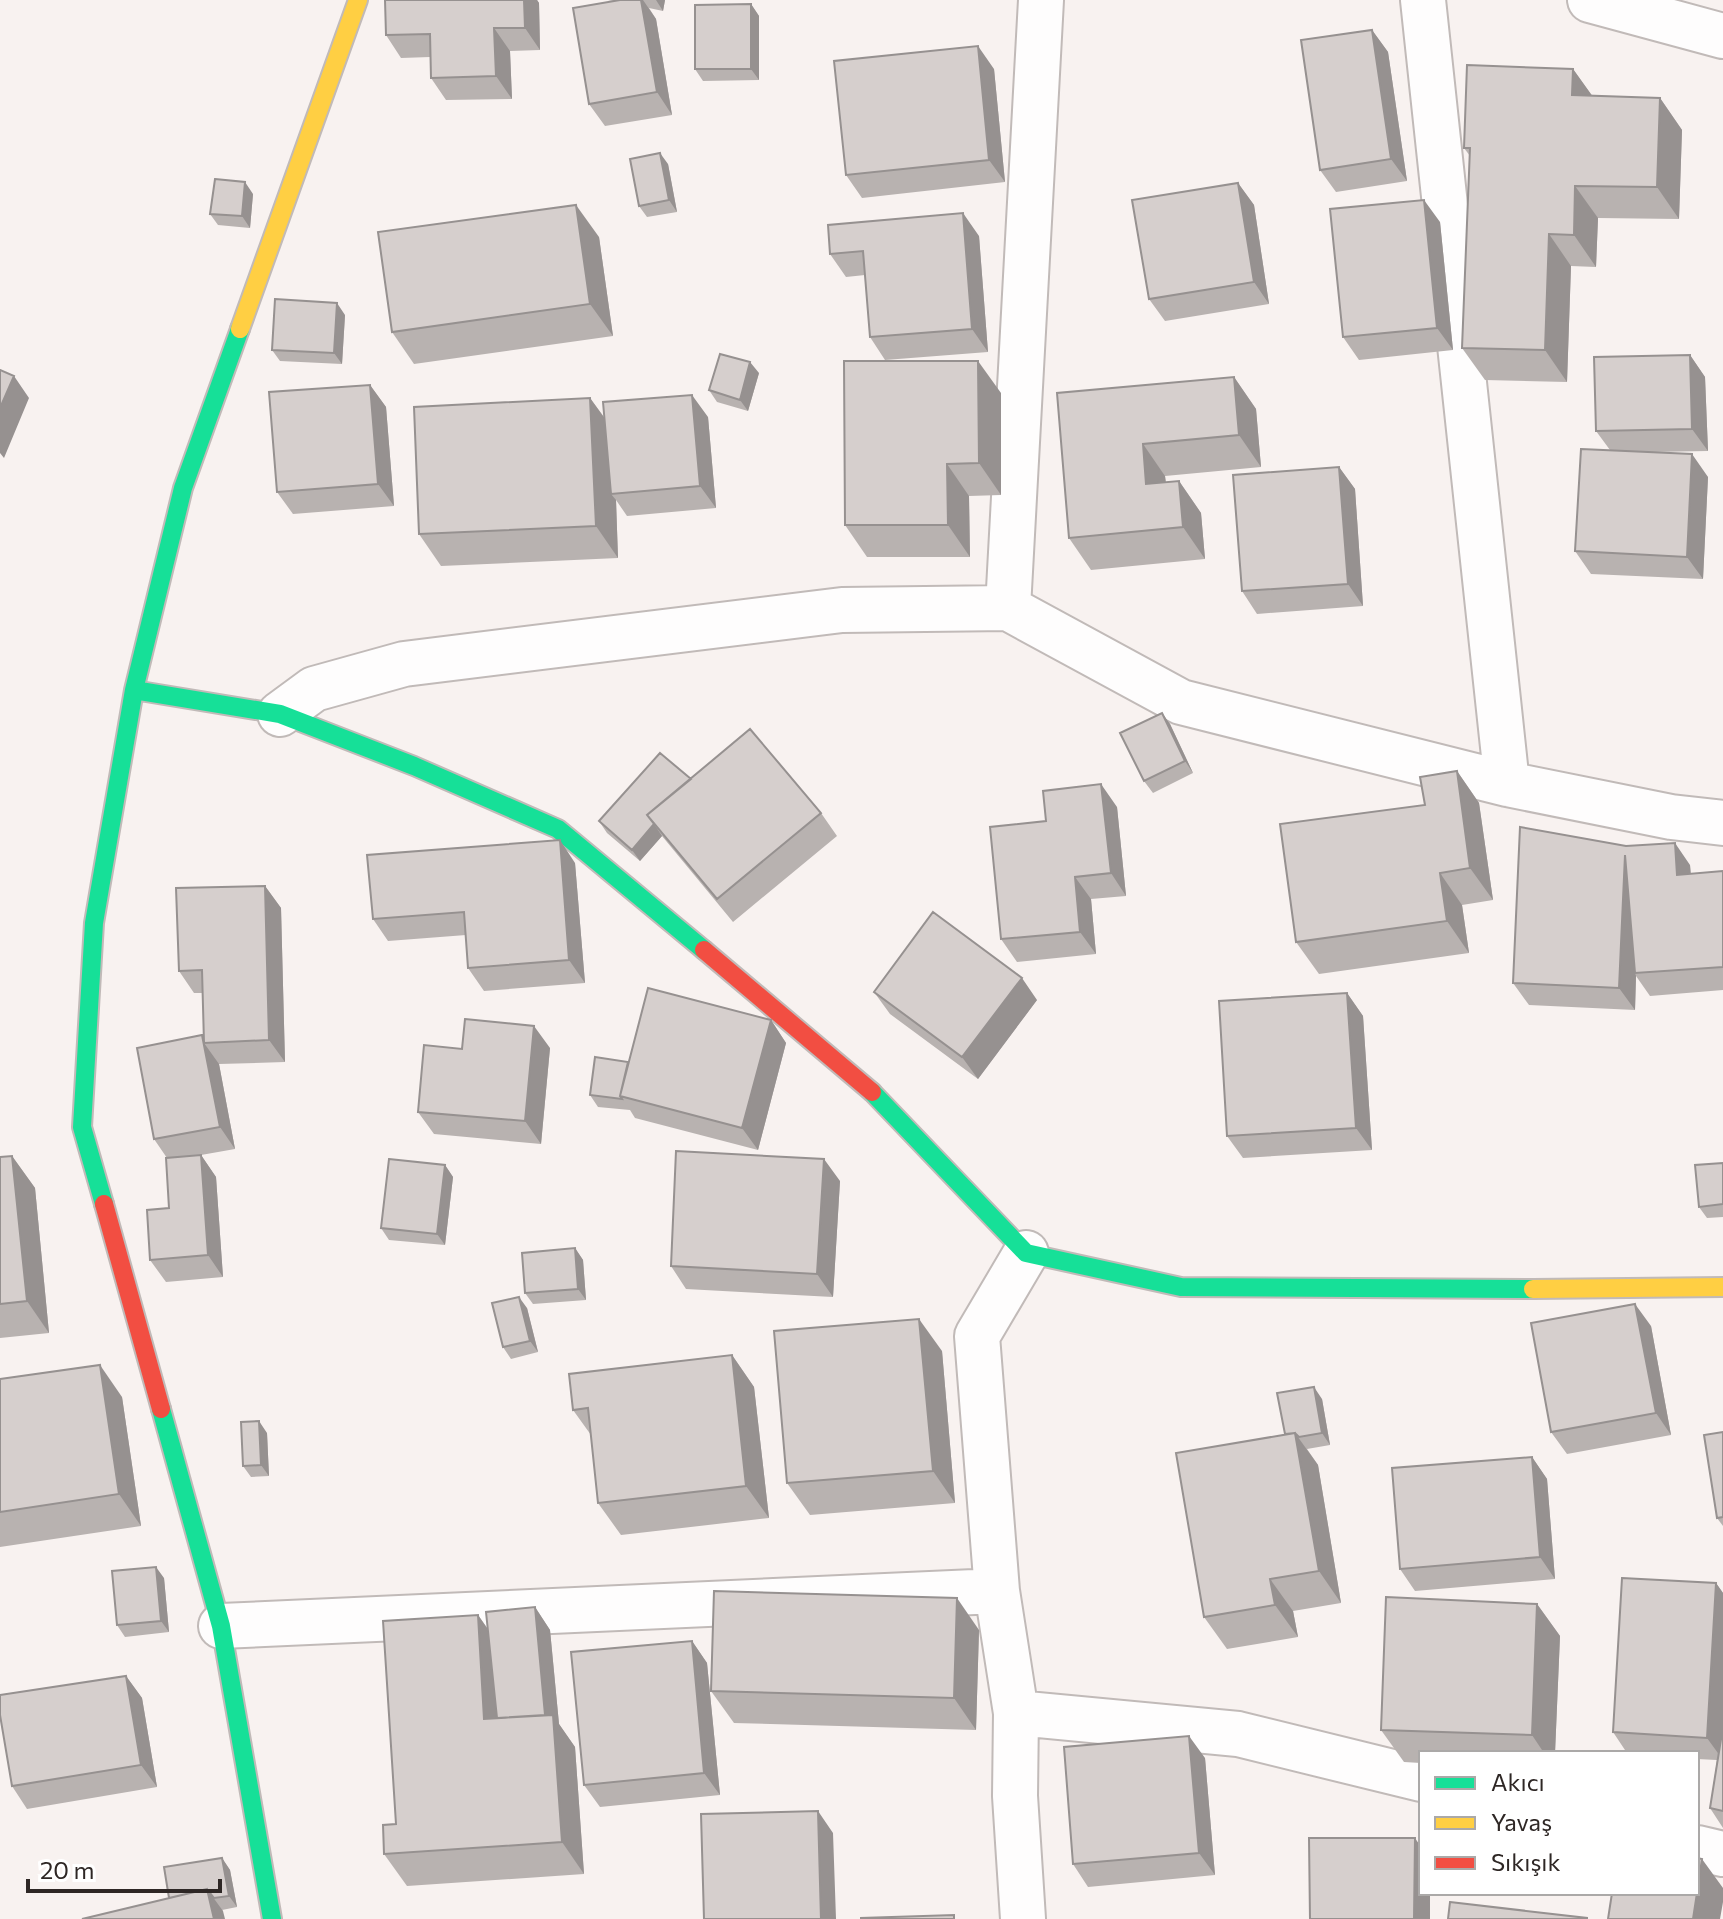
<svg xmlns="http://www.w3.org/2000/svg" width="1723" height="1919" viewBox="0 0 1723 1919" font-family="Commissioner,sans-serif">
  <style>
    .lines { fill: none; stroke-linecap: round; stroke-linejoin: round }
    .street-casing { stroke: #c1bab8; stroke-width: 48 }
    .fast-casing { stroke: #c1bab8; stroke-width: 22 }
    .slow-casing { stroke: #c1bab8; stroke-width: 22 }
    .jam-casing { stroke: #c1bab8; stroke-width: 22 }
    .street { stroke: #fefdfd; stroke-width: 44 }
    .fast { stroke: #16e098; stroke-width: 18 }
    .slow { stroke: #ffcf43; stroke-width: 18 }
    .jam { stroke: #f24e42; stroke-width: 18 }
    .wall { fill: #b8b2b0 }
    .shaded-wall { fill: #969190 }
    .building { fill: #d6cfcd; stroke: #969190; stroke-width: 2 }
  </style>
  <rect width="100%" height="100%" fill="#f8f2f0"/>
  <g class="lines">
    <defs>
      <path id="street" d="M 1423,0 L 1507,784
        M 1590,0 L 1723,36
        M 1008,608 L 1041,0
        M 280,714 L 314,689 L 404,664 L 842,610 L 1008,608 L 1181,702 L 1507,784 L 1671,817 L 1723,823
        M 221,1626 L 997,1591
        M 1016,1713 L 1238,1734 L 1421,1779
        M 1697,1848 L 1723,1854
        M 1023,1919 L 1015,1796 L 1016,1713 L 997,1591 L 977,1336 L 1026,1253"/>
      <path id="fast" d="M 134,690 L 280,714 L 414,766 L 558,829 L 704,950
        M 872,1092 L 1026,1253 L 1181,1287 L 1533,1289
        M 104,1204 L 82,1127 L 94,923 L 134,690 L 183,488 L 240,329
        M 161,1409 L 221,1626 L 272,1919"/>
      <path id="slow" d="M 240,329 L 358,0
        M 1533,1289 L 1723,1287"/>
      <path id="jam" d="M 704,950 L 872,1092
        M 104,1204 L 161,1409"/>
    </defs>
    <!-- street casing -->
    <use href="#street" class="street-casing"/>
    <!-- fast casing -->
    <use href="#fast" class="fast-casing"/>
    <!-- slow casing -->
    <use href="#slow" class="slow-casing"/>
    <!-- jam casing -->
    <use href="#jam" class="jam-casing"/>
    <!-- street -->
    <use href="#street" class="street"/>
    <!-- fast -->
    <use href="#fast" class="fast"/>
    <!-- slow -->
    <use href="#slow" class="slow"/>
    <!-- jam -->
    <use href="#jam" class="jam"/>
  </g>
  <!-- wall -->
  <path class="wall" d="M 385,0 L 537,0 L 539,3 L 540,50 L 510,51 L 512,99 L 446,100 L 431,78 L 430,57 L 401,58 L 386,35 Z
    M 608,0 L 665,0 L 663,11 L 649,8 L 656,19 L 672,115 L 605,126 L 589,104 L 614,1 Z
    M 751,4 L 759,16 L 759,80 L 703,81 L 695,69 Z
    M 1372,30 L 1388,52 L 1407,181 L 1336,192 L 1320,170 Z
    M 994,69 L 1005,182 L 862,198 L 846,175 Z
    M 1573,69 L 1592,96 L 1660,98 L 1682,130 L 1679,219 L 1598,218 L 1596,267 L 1571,266 L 1567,382 L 1485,380 L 1462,348 L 1470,156 L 1464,148 Z
    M 668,164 L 677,212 L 647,217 L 639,206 Z
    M 1238,183 L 1254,205 L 1269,304 L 1165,321 L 1149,299 Z
    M 253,194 L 250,228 L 218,225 L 210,214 Z
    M 1440,222 L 1453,350 L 1359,360 L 1343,337 Z
    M 979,236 L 988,352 L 885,360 L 870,337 L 865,275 L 846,277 L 830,254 Z
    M 599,237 L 613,336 L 414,364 L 392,332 Z
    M 345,315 L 342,364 L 280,361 L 272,350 Z
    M 1690,355 L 1705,377 L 1708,451 L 1651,452 L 1708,477 L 1703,579 L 1591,574 L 1575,551 L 1610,450 L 1596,431 Z
    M 759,373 L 748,411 L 717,402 L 709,390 Z
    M 1234,377 L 1256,409 L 1261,467 L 1165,476 L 1166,482 L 1179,481 L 1201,513 L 1205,559 L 1091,570 L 1069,538 L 1057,393 Z
    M 370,385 L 386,407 L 394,506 L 293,514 L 277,492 Z
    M 1001,393 L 1001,495 L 969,496 L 970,557 L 867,557 L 845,525 Z
    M 590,398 L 604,417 L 708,417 L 716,508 L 627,516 L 616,500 L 618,558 L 441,566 L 419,534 Z
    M 1339,467 L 1355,489 L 1363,606 L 1257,614 L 1242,591 Z
    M 1162,713 L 1170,724 L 1193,773 L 1153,793 L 1144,781 Z
    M 1457,771 L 1479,803 L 1493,900 L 1462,905 L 1469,953 L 1319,974 L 1296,942 Z
    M 691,779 L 821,813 L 837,836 L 733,922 L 662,836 L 640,861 L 607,833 L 599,821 Z
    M 1117,807 L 1126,896 L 1091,899 L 1096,954 L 1017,962 L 1001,939 L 1046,821 Z
    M 575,863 L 585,983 L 484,991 L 468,968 L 466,935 L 388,941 L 373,919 Z
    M 1690,865 L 1691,874 L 1723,871 L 1723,990 L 1650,996 L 1636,976 L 1635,1010 L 1529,1005 L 1513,983 Z
    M 265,886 L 281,908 L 285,1062 L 219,1064 L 235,1149 L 201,1155 L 216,1177 L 223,1277 L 166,1282 L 150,1260 L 169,1208 L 167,1158 L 154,1139 L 202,1035 L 204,1038 L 203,993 L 194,993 L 179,971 Z
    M 874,992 L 1037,1000 L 978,1079 L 890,1014 Z
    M 1347,993 L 1363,1016 L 1372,1150 L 1243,1158 L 1227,1136 Z
    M 771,1020 L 786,1043 L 758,1150 L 635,1118 L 630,1110 L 598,1107 L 590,1095 L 628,1062 Z
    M 550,1048 L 541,1144 L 434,1134 L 418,1112 L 462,1049 Z
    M 12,1156 L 35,1188 L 49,1333 L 0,1338 L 0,1157 Z
    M 1723,1163 L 1723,1217 L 1707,1218 L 1699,1207 Z
    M 445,1165 L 453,1177 L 445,1245 L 389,1240 L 381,1228 Z
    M 840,1181 L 833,1297 L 686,1289 L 671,1266 Z
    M 575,1248 L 583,1260 L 586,1300 L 533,1304 L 525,1293 Z
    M 527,1308 L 538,1352 L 511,1359 L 503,1347 Z
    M 1651,1326 L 1671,1435 L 1567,1454 L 1551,1432 Z
    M 942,1351 L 955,1503 L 810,1515 L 787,1483 Z
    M 732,1355 L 754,1387 L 769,1518 L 621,1535 L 598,1503 L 591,1435 L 573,1410 Z
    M 0,1379 L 122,1397 L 141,1526 L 0,1547 Z
    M 1322,1399 L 1330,1445 L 1307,1449 L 1318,1465 L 1341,1603 L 1293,1611 L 1298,1637 L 1227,1649 L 1204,1617 L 1285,1434 Z
    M 1723,1432 L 1723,1526 L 1717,1518 Z
    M 267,1433 L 269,1476 L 251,1477 L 243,1466 Z
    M 1532,1457 L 1547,1479 L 1555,1579 L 1415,1591 L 1400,1569 Z
    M 164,1578 L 169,1632 L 125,1637 L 117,1625 Z
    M 1716,1583 L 1723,1593 L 1723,1828 L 1710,1808 L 1717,1760 L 1697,1759 L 1697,1753 L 1627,1753 L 1613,1732 Z
    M 1537,1604 L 1560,1636 L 1555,1753 L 1421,1753 L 1421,1763 L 1404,1762 L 1381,1730 Z
    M 535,1607 L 550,1630 L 559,1724 L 575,1747 L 584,1874 L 407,1886 L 384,1854 L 478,1615 L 488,1629 Z
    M 979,1630 L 976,1730 L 734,1723 L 711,1691 Z
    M 692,1641 L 707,1663 L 720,1795 L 600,1807 L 584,1785 Z
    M 126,1676 L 142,1698 L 157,1787 L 27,1809 L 12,1786 Z
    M 1205,1758 L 1215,1875 L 1088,1887 L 1073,1864 Z
    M 222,1858 L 230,1870 L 237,1907 L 222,1910 L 223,1911 L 169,1898 Z"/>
  <!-- shaded-wall -->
  <path class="shaded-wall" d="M 524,0 L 537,0 L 539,3 L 540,50 L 525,28 Z
    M 641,0 L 643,0 L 656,19 L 672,115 L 657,92 Z
    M 656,0 L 665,0 L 663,11 Z
    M 751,4 L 759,16 L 759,80 L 751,69 Z
    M 494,28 L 510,51 L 512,99 L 496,76 Z
    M 1372,30 L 1388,52 L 1407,181 L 1391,159 Z
    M 978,46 L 994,69 L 1005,182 L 989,160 Z
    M 1573,69 L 1596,101 L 1572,95 Z
    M 1660,98 L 1682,130 L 1679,219 L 1657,187 Z
    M 660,153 L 668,164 L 677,212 L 669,200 Z
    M 245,182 L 253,194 L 250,228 L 242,216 Z
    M 1238,183 L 1254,205 L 1269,304 L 1254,282 Z
    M 1575,186 L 1598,218 L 1596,267 L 1574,235 Z
    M 1424,200 L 1440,222 L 1453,350 L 1437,328 Z
    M 576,205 L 599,237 L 613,336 L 590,304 Z
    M 963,213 L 979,236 L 988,352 L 972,329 Z
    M 1549,234 L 1571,266 L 1567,382 L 1545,350 Z
    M 337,303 L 345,315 L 342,364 L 334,353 Z
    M 1690,355 L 1705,377 L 1708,451 L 1692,429 Z
    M 978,361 L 1001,393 L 1001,495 L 979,463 Z
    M 750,362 L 759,373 L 748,411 L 740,400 Z
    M 14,376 L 29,398 L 4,458 L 0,453 L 0,408 Z
    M 1234,377 L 1256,409 L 1261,467 L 1239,435 Z
    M 370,385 L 386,407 L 394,506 L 378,484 Z
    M 692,395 L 708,417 L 716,508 L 700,486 Z
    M 590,398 L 613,430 L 611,494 L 616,500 L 618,558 L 596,526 Z
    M 1143,444 L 1165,476 L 1169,516 L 1146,484 Z
    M 1692,454 L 1708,477 L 1703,579 L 1687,557 Z
    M 947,464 L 969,496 L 970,557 L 948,525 Z
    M 1339,467 L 1355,489 L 1363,606 L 1348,584 Z
    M 1179,481 L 1201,513 L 1205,559 L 1183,527 Z
    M 1162,713 L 1170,724 L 1193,773 L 1185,761 Z
    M 1457,771 L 1479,803 L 1493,900 L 1470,868 Z
    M 1101,784 L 1117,807 L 1126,896 L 1111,873 Z
    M 654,824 L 662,836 L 640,861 L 632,850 Z
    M 560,840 L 575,863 L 585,983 L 569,960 Z
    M 1675,843 L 1690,865 L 1692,897 L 1677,875 Z
    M 1625,855 L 1635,973 L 1636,976 L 1635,1010 L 1619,988 Z
    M 1440,873 L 1462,905 L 1469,953 L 1447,921 Z
    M 1075,877 L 1091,899 L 1096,954 L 1080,932 Z
    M 265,886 L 281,908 L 285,1062 L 269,1040 Z
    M 1022,978 L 1037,1000 L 978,1079 L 962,1057 Z
    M 1347,993 L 1363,1016 L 1372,1150 L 1356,1128 Z
    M 771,1020 L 786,1043 L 758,1150 L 742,1128 Z
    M 534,1026 L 550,1048 L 541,1144 L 525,1121 Z
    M 202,1035 L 207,1042 L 204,1043 L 219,1064 L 235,1149 L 220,1127 Z
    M 201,1155 L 216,1177 L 223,1277 L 208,1255 Z
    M 12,1156 L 35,1188 L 49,1333 L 27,1301 Z
    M 824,1159 L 840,1181 L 833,1297 L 817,1274 Z
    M 445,1165 L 453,1177 L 445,1245 L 437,1234 Z
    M 575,1248 L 583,1260 L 586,1300 L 578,1289 Z
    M 519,1297 L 527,1308 L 538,1352 L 530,1341 Z
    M 1635,1304 L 1651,1326 L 1671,1435 L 1656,1413 Z
    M 919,1319 L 942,1351 L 955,1503 L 933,1471 Z
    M 732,1355 L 754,1387 L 769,1518 L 746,1486 Z
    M 100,1365 L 122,1397 L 141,1526 L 119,1494 Z
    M 1314,1387 L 1322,1399 L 1330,1445 L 1322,1433 Z
    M 259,1421 L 267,1433 L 269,1476 L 261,1465 Z
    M 1295,1433 L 1318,1465 L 1341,1603 L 1319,1571 Z
    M 1532,1457 L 1547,1479 L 1555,1579 L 1540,1557 Z
    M 156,1567 L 164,1578 L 169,1632 L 161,1621 Z
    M 1270,1579 L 1293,1611 L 1298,1637 L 1275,1605 Z
    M 1716,1583 L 1723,1593 L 1723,1760 L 1707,1738 Z
    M 957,1598 L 979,1630 L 976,1730 L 954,1698 Z
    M 1537,1604 L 1560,1636 L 1555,1753 L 1544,1753 L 1532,1735 Z
    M 535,1607 L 550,1630 L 559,1724 L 575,1747 L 584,1874 L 562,1842 L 545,1719 Z
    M 478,1615 L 500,1647 L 505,1723 L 484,1719 Z
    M 692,1641 L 707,1663 L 720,1795 L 704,1773 Z
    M 126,1676 L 142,1698 L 157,1787 L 141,1765 Z
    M 1189,1736 L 1205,1758 L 1215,1875 L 1199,1853 Z
    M 818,1811 L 833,1833 L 836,1919 L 821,1919 Z
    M 1415,1838 L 1421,1847 L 1421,1893 L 1430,1893 L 1430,1919 L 1414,1919 Z
    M 222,1858 L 230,1870 L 237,1907 L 229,1896 Z
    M 1702,1859 L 1723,1888 L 1723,1902 L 1720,1919 L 1693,1919 Z
    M 207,1889 L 223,1911 L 225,1919 L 214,1919 Z"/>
  <!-- building -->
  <path class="building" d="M 385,0 L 524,0 L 525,28 L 494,28 L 496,76 L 431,78 L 430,34 L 386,35 Z
    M 620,0 L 641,0 L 657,92 L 589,104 L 573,8 Z
    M 751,4 L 751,69 L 695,69 L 695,5 Z
    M 1372,30 L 1391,159 L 1320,170 L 1301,40 Z
    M 978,46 L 989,160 L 846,175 L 834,61 Z
    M 1467,65 L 1573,69 L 1572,95 L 1660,98 L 1657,187 L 1575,186 L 1574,235 L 1549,234 L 1545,350 L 1462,348 L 1470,148 L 1464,148 Z
    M 660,153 L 669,200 L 639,206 L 630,159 Z
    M 215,179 L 245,182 L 242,216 L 210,214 Z
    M 1238,183 L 1254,282 L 1149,299 L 1132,200 Z
    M 1424,200 L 1437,328 L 1343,337 L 1330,209 Z
    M 576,205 L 590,304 L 392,332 L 378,232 Z
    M 963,213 L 972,329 L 870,337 L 863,251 L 830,254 L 828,225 Z
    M 275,299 L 337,303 L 334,353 L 272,350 Z
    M 720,354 L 750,362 L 740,400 L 709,390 Z
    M 1690,355 L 1692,429 L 1596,431 L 1594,357 Z
    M 844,361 L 978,361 L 979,463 L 947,464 L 948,525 L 845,525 Z
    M 0,370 L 14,376 L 0,408 Z
    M 1234,377 L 1239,435 L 1143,444 L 1146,484 L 1179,481 L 1183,527 L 1069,538 L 1057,393 Z
    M 370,385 L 378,484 L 277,492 L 269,392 Z
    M 692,395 L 700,486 L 611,494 L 603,402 Z
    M 590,398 L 596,526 L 419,534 L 414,407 Z
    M 1581,449 L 1692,454 L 1687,557 L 1575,551 Z
    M 1339,467 L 1348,584 L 1242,591 L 1233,475 Z
    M 1162,713 L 1185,761 L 1144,781 L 1120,733 Z
    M 750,729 L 821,813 L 717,899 L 647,815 Z
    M 660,753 L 691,779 L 647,815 L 654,824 L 632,850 L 599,821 Z
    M 1457,771 L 1470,868 L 1440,873 L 1447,921 L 1296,942 L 1280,824 L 1425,805 L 1420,777 Z
    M 1101,784 L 1111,873 L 1075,877 L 1080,932 L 1001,939 L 990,827 L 1046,821 L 1043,791 Z
    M 1520,827 L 1626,846 L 1675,843 L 1677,875 L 1723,871 L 1723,967 L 1635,973 L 1625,855 L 1619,988 L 1513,983 Z
    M 560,840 L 569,960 L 468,968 L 464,912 L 373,919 L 367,855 Z
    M 265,886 L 269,1040 L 204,1043 L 202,970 L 179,971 L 176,888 Z
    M 933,912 L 1022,978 L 962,1057 L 874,992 Z
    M 648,988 L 771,1020 L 742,1128 L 620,1096 Z
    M 1347,993 L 1356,1128 L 1227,1136 L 1219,1001 Z
    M 465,1019 L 534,1026 L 525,1121 L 418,1112 L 424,1045 L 462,1049 Z
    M 202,1035 L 220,1127 L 154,1139 L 137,1048 Z
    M 595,1057 L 628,1062 L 620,1096 L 622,1099 L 590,1095 Z
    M 676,1151 L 824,1159 L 817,1274 L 671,1266 Z
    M 201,1155 L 208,1255 L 150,1260 L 147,1210 L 169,1208 L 166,1158 Z
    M 12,1156 L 27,1301 L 0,1304 L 0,1157 Z
    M 389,1159 L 445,1165 L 437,1234 L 381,1228 Z
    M 1723,1163 L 1723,1204 L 1699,1207 L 1695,1165 Z
    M 575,1248 L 578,1289 L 525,1293 L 522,1253 Z
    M 519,1297 L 530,1341 L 503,1347 L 492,1303 Z
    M 1635,1304 L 1656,1413 L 1551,1432 L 1531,1323 Z
    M 919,1319 L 933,1471 L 787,1483 L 774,1331 Z
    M 732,1355 L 746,1486 L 598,1503 L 588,1408 L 573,1410 L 569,1374 Z
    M 100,1365 L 119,1494 L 0,1512 L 0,1379 Z
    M 1314,1387 L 1322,1433 L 1299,1437 L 1295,1433 L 1285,1434 L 1277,1393 Z
    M 259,1421 L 261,1465 L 243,1466 L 241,1422 Z
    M 1723,1432 L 1723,1517 L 1717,1518 L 1704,1435 Z
    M 1295,1433 L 1319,1571 L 1270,1579 L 1275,1605 L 1204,1617 L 1176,1453 Z
    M 1532,1457 L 1540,1557 L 1400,1569 L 1392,1468 Z
    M 156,1567 L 161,1621 L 117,1625 L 112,1571 Z
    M 1622,1578 L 1716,1583 L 1707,1738 L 1613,1732 Z
    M 714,1591 L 957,1598 L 954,1698 L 711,1691 Z
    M 1386,1597 L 1537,1604 L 1532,1735 L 1381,1730 Z
    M 535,1607 L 545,1715 L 497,1718 L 486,1612 Z
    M 478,1615 L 484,1719 L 553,1715 L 562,1842 L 384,1854 L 383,1825 L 396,1824 L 383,1621 Z
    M 692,1641 L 704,1773 L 584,1785 L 571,1652 Z
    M 126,1676 L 141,1765 L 12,1786 L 0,1715 L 0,1695 Z
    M 1722,1733 L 1723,1733 L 1723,1811 L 1710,1808 Z
    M 1189,1736 L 1199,1853 L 1073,1864 L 1064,1747 Z
    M 818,1811 L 821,1919 L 704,1919 L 701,1814 Z
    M 1309,1838 L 1415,1838 L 1414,1919 L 1310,1919 Z
    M 222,1858 L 229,1896 L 214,1898 L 207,1889 L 169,1898 L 164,1867 Z
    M 1697,1858 L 1702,1859 L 1697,1893 Z
    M 207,1889 L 214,1919 L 82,1919 Z
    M 1612,1893 L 1697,1893 L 1693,1919 L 1608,1919 Z
    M 1450,1902 L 1587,1918 L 1587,1919 L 1448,1919 Z
    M 954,1915 L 954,1919 L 860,1918 Z"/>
  <!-- legend -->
  <rect x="1419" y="1751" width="280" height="144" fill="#ffffff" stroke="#aba9a8" stroke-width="2"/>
  <rect x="1435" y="1777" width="40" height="12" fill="#16e098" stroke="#aba9a8" stroke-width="2"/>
  <text x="1491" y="1791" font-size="24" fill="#2e2725">Akıcı</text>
  <rect x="1435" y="1817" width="40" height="12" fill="#ffcf43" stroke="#aba9a8" stroke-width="2"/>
  <text x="1491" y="1831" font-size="24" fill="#2e2725">Yavaş</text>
  <rect x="1435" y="1857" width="40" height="12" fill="#f24e42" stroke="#aba9a8" stroke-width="2"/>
  <text x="1491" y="1871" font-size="24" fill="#2e2725">Sıkışık</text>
  <!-- scale -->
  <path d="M28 1879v12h192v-12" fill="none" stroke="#2e2725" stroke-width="4"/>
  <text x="40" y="1879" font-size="24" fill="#2e2725" stroke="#ffffff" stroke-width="6" paint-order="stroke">20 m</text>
</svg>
